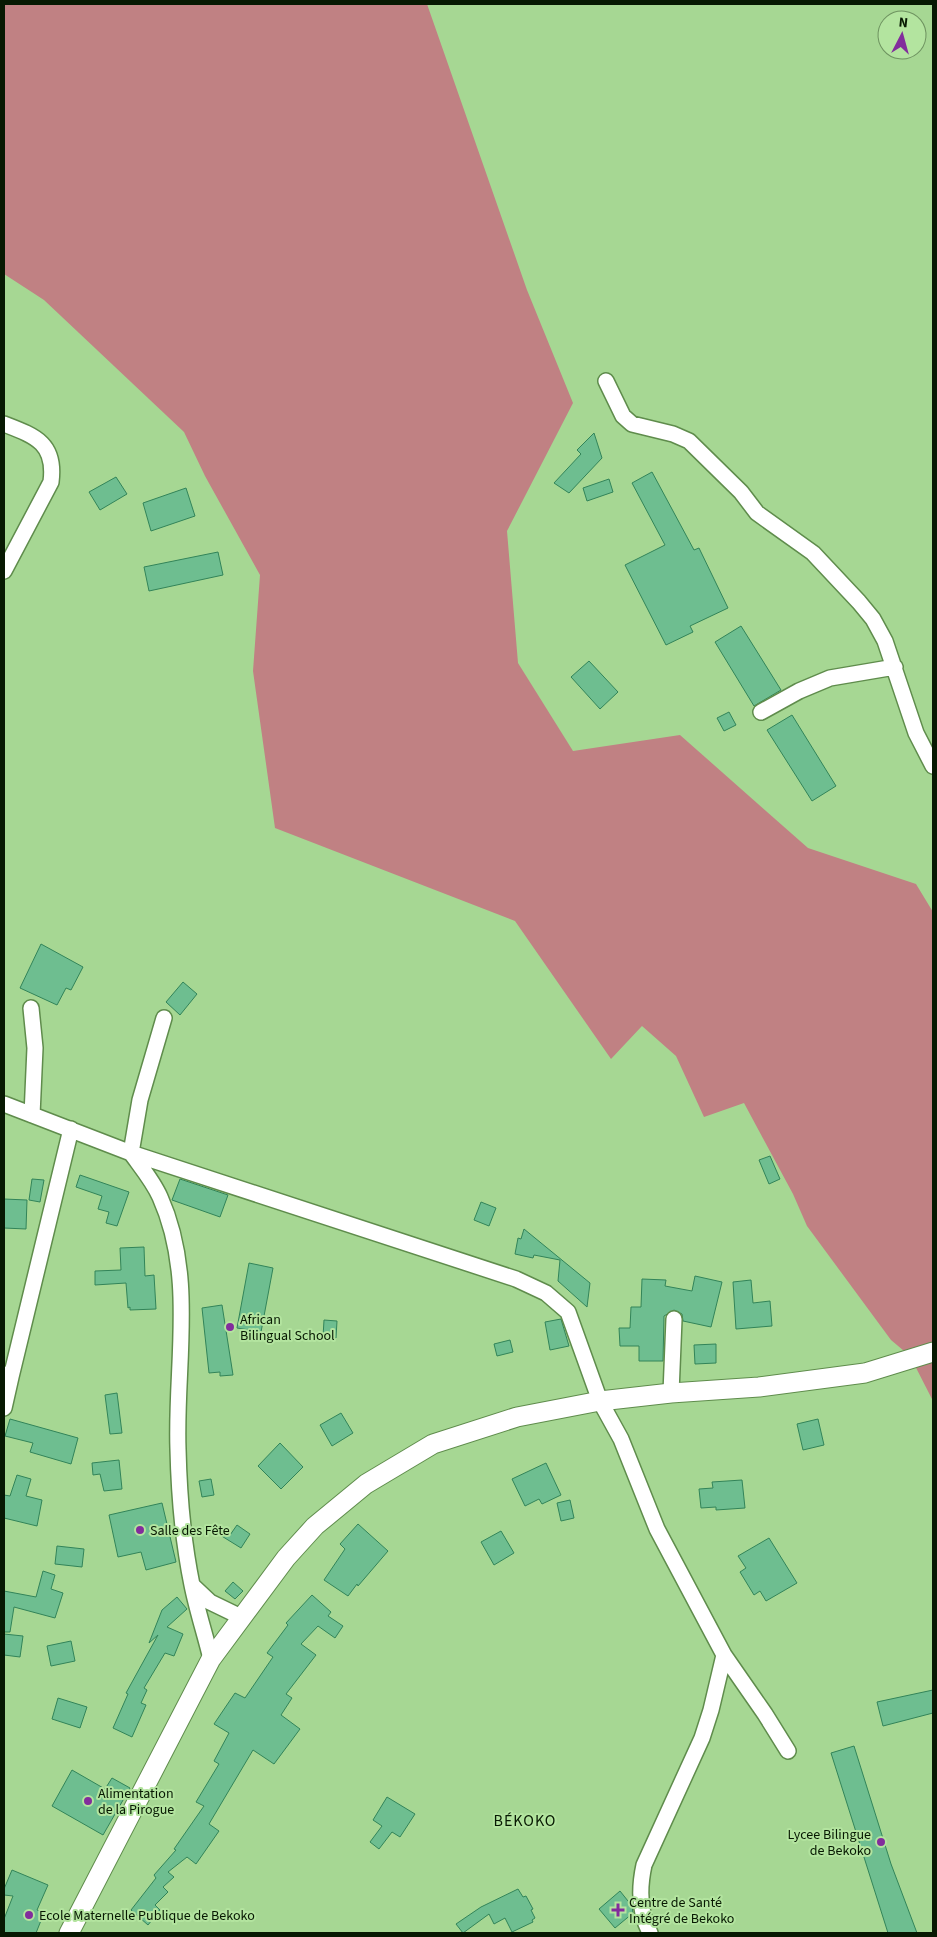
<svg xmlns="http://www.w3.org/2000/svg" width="937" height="1937" viewBox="0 0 937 1937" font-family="'Source Sans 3',sans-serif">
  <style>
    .green { fill: #c08183 }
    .building { fill: #6ebe90; stroke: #328459 }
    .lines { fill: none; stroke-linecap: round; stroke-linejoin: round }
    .minor-casing { stroke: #5f8c4c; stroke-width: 18 }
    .major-casing { stroke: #5f8c4c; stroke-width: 21 }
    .minor { stroke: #fff; stroke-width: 15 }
    .major { stroke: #fff; stroke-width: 19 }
    .poi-dot { fill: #822d9c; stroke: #b3e49f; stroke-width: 2 }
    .labels { text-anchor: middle; stroke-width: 4; stroke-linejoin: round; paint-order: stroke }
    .poi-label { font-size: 14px; fill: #071902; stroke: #b3e49f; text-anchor: start }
    .quarter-label { font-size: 16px; letter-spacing: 1px; fill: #071902; stroke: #b3e49f }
  </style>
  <rect width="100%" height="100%" fill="#a6d793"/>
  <!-- green -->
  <path class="green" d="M 4,4 L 427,4 L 527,290 L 573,403 L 507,531 L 518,663 L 573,751 L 680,735 L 808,848 L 916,884 L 933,912 L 933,1401 L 910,1356 L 891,1340 L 807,1226 L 793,1194 L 744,1103 L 704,1117 L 676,1056 L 642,1026 L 611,1059 L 515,921 L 275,828 L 253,671 L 260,575 L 205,476 L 184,432 L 44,300 L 4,274 Z"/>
  <!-- building -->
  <path class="building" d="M 594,433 L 602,458 L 569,493 L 554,483 L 581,454 L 577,450 Z
    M 652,472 L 694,550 L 699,548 L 728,608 L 690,626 L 693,632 L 666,645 L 625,565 L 665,545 L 632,483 Z
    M 116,477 L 127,494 L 100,510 L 89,492 Z
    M 609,479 L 613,492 L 587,501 L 583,488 Z
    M 186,488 L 195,516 L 151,531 L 143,503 Z
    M 218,552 L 223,575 L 149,591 L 144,567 Z
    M 741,626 L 781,690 L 754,706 L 715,642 Z
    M 589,661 L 618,692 L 600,709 L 571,677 Z
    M 729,712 L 736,725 L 724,731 L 717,718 Z
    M 792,715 L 836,786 L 812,801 L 767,730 Z
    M 41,944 L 83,967 L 71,990 L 66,988 L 57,1005 L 20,988 Z
    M 183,982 L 197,994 L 180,1015 L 166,1002 Z
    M 770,1156 L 780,1179 L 769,1184 L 759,1160 Z
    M 80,1175 L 129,1192 L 117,1226 L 106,1223 L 109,1212 L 98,1209 L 102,1196 L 76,1187 Z
    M 32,1179 L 44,1180 L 40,1202 L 29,1200 Z
    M 180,1179 L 228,1195 L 220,1217 L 172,1200 Z
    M 4,1199 L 27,1200 L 26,1229 L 4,1228 Z
    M 481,1202 L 496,1208 L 489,1226 L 474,1220 Z
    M 524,1229 L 590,1283 L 587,1307 L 558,1281 L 560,1260 L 534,1255 L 533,1258 L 515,1254 L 518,1238 L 521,1239 Z
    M 144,1247 L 145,1276 L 154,1275 L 156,1309 L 130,1310 L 130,1307 L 128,1308 L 126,1283 L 95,1285 L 95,1271 L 121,1270 L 120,1248 Z
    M 249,1263 L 273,1268 L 261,1332 L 237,1328 Z
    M 695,1276 L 722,1282 L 711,1327 L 683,1321 L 682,1314 L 674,1310 L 664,1316 L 663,1361 L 639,1361 L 639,1346 L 620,1346 L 619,1328 L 630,1328 L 631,1307 L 641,1307 L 642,1279 L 666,1280 L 665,1286 L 692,1291 Z
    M 751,1280 L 753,1303 L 770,1301 L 772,1326 L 736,1329 L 733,1282 Z
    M 222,1305 L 233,1375 L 220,1376 L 220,1372 L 209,1373 L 202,1308 Z
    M 561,1319 L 569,1346 L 550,1350 L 545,1322 Z
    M 324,1320 L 337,1321 L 336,1338 L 323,1337 Z
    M 510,1340 L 513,1352 L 497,1356 L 494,1344 Z
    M 716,1344 L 716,1363 L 695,1364 L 694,1345 Z
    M 117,1393 L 122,1433 L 110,1434 L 105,1395 Z
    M 341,1413 L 353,1433 L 332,1446 L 320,1425 Z
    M 10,1419 L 78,1438 L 71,1464 L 30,1452 L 33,1443 L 5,1436 Z
    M 818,1419 L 824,1445 L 803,1450 L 797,1424 Z
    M 280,1443 L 303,1467 L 281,1489 L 258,1466 Z
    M 119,1460 L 122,1489 L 104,1491 L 100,1474 L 93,1475 L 92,1463 Z
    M 546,1463 L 561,1495 L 542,1504 L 539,1499 L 525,1506 L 512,1479 Z
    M 17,1475 L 31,1479 L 26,1496 L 42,1500 L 37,1526 L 4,1518 L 4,1495 L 10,1496 Z
    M 211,1479 L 214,1495 L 202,1497 L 199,1481 Z
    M 742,1480 L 745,1508 L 716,1510 L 716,1507 L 701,1508 L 699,1489 L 713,1488 L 712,1482 Z
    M 570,1500 L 574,1518 L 561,1521 L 557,1503 Z
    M 162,1503 L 176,1562 L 146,1570 L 141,1552 L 118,1557 L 109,1515 Z
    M 358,1524 L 388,1551 L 358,1586 L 357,1584 L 348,1596 L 324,1580 L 345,1549 L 340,1544 Z
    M 237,1525 L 250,1534 L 241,1548 L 220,1535 L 230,1535 Z
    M 501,1531 L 514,1553 L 494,1565 L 481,1542 Z
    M 769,1538 L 797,1583 L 766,1601 L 760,1591 L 754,1595 L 740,1572 L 746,1568 L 738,1556 Z
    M 57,1546 L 84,1549 L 82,1567 L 55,1564 Z
    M 43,1571 L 55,1575 L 51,1589 L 63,1593 L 55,1618 L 14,1607 L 10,1632 L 4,1632 L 4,1591 L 36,1597 Z
    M 233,1582 L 243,1591 L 235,1599 L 225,1591 Z
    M 312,1595 L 331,1612 L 328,1616 L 343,1626 L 335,1638 L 318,1626 L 301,1644 L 316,1655 L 286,1694 L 292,1698 L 281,1715 L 300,1729 L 274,1764 L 253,1750 L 209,1824 L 219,1831 L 196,1864 L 187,1857 L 168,1872 L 174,1877 L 163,1887 L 168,1892 L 155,1905 L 160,1910 L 148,1925 L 131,1910 L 156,1878 L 154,1875 L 176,1850 L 174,1849 L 204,1806 L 196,1802 L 219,1764 L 214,1761 L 229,1733 L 214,1724 L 235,1693 L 245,1698 L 273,1657 L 267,1653 L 288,1625 L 286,1623 Z
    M 177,1597 L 187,1609 L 167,1627 L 183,1634 L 174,1656 L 165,1653 L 144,1688 L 147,1690 L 141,1703 L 146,1705 L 132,1737 L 113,1728 L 128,1694 L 126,1693 L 158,1635 L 149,1643 L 162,1610 Z
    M 4,1634 L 23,1636 L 20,1657 L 4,1655 Z
    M 71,1641 L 75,1661 L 51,1666 L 47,1646 Z
    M 933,1690 L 933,1713 L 883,1726 L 877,1702 Z
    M 58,1698 L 87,1707 L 80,1728 L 52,1719 Z
    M 854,1746 L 891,1864 L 917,1933 L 888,1933 L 831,1753 Z
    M 72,1770 L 105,1789 L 112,1778 L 130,1788 L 103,1835 L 52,1806 Z
    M 387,1797 L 415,1814 L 400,1837 L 392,1832 L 379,1849 L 370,1842 L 382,1826 L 373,1820 Z
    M 12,1870 L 48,1885 L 37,1910 L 44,1913 L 36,1933 L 4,1933 L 4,1919 L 13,1896 L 4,1895 L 4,1889 Z
    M 518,1889 L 523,1897 L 526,1896 L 533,1909 L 531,1910 L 535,1918 L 532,1920 L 533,1922 L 512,1932 L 505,1918 L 494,1924 L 489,1914 L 463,1933 L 456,1924 L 481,1907 Z
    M 620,1891 L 632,1906 L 633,1913 L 615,1928 L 599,1909 Z"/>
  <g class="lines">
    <defs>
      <path id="minor" d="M 606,381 L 623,416 L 632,424 L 673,434 L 689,441 L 741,492 L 757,513 L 813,553 L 859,602 L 873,619 L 885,641 L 916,733 L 933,766
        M 4,424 C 35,436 56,443 51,482 L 4,571
        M 761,712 L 799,691 L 830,678 L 895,667
        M 31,1008 L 35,1048 L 32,1115
        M 164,1018 L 140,1100 L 131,1153 C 141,1167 153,1181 160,1197 C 196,1277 175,1365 178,1449 C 179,1494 183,1541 192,1585 C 197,1610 205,1634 211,1659
        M 4,1104 L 131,1153 L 516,1279 L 546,1293 L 568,1312 L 600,1401 L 621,1439 L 657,1529 L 724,1655 L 765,1714 L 788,1751
        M 4,1374 L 11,1377 L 4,1408
        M 11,1377 L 71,1129
        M 671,1393 L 674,1319
        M 193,1586 L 210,1602 L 241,1617
        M 650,1933 C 639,1912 639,1888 644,1865 L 702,1738 L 711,1710 L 724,1655"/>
      <path id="major" d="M 69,1933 L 211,1659 L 286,1558 L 315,1526 L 366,1484 L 433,1444 L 517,1417 L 600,1401 L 671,1393 L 759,1387 L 865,1373 L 933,1352"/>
    </defs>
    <!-- minor casing -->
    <use href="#minor" class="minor-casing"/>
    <!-- major casing -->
    <use href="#major" class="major-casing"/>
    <!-- minor -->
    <use href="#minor" class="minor"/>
    <!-- major -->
    <use href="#major" class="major"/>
  </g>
  <!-- markers -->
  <g class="poi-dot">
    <circle cx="230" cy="1327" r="5"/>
    <circle cx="140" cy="1530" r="5"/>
    <circle cx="88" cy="1801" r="5"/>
    <circle cx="881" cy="1842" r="5"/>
    <path d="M615.5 1902.5h5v5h5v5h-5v5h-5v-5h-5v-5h5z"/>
    <circle cx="29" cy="1915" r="5"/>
  </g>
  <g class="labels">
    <!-- poi labels -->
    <g class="poi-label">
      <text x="240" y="1324">African<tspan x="240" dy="16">Bilingual School</tspan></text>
      <text x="150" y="1535">Salle des Fête</text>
      <text x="98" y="1798">Alimentation<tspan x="98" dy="16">de la Pirogue</tspan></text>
      <text x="871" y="1839" text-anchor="end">Lycee Bilingue<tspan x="871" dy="16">de Bekoko</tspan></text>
      <text x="629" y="1907">Centre de Santé<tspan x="629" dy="16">Intégré de Bekoko</tspan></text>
      <text x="39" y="1920">Ecole Maternelle Publique de Bekoko</text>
    </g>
    <!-- quarter labels -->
    <g class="quarter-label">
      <text x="525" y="1826">BÉKOKO</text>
    </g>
  </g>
  <!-- border -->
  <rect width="937" height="1937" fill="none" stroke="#071902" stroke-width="10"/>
  <!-- north arrow -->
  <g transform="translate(902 35) rotate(6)"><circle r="24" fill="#b3e49f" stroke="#6e9360"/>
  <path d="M0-4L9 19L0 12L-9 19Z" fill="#822d9c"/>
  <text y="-8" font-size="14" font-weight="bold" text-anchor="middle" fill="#071902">N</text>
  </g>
</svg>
